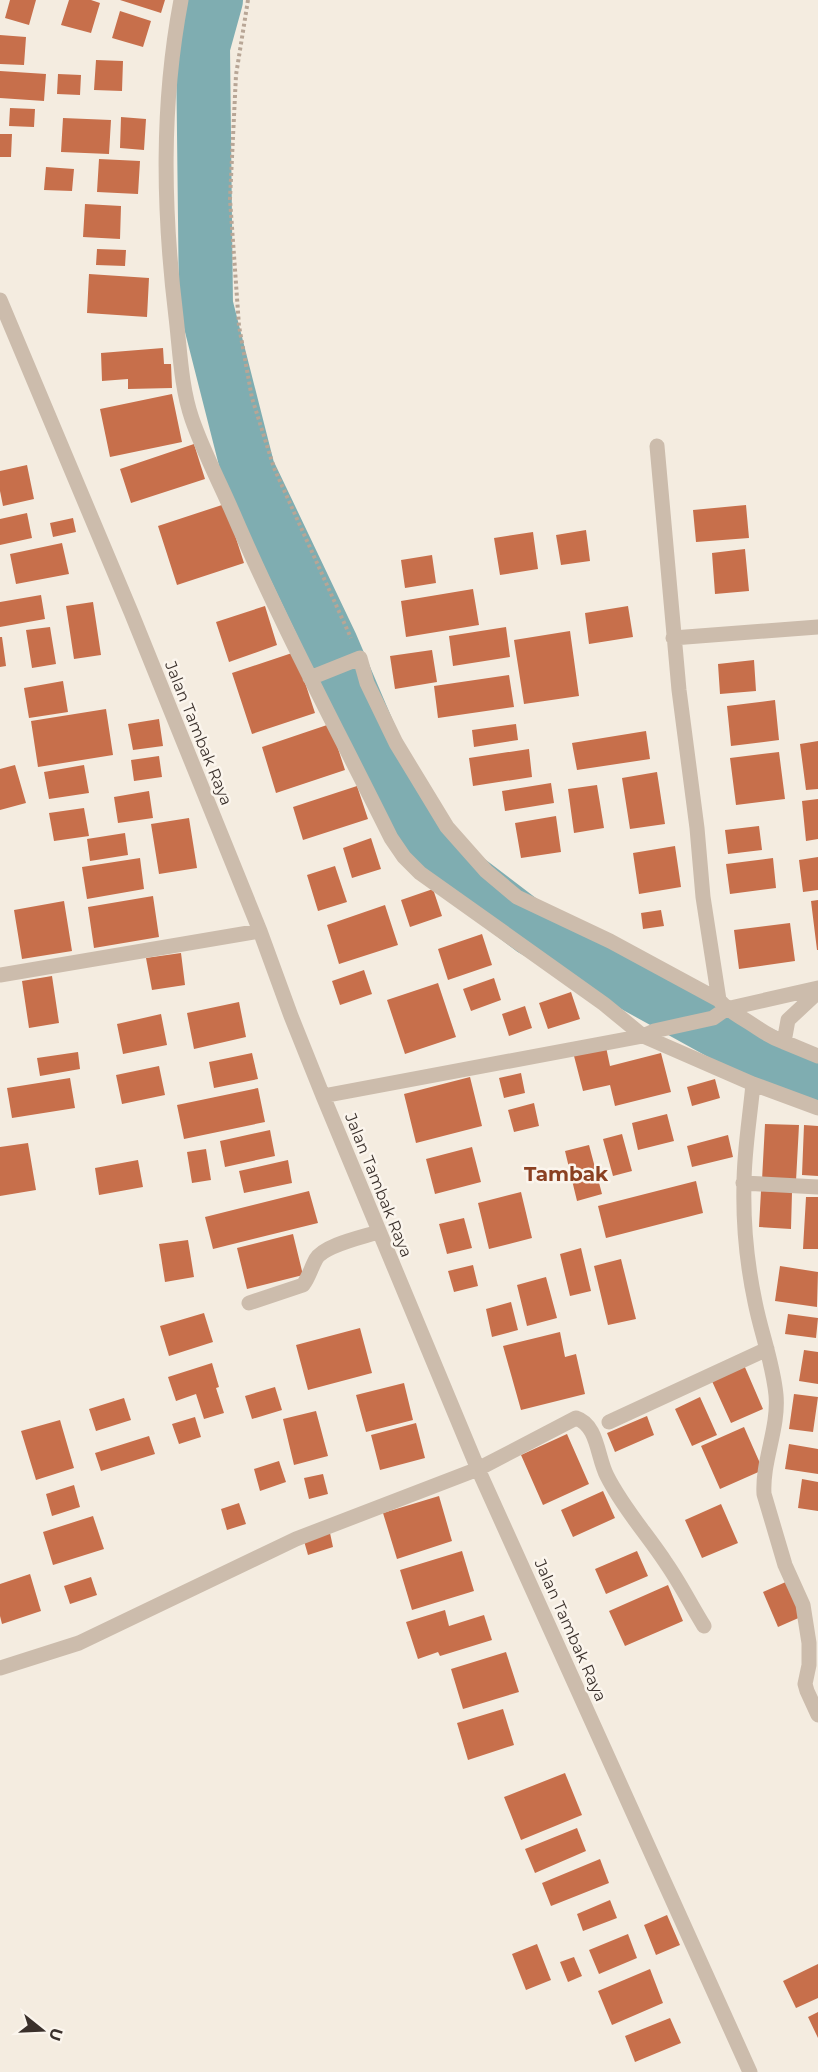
<svg xmlns="http://www.w3.org/2000/svg" width="818" height="2072" viewBox="0 0 818 2072" font-family="Montserrat,sans-serif">
  <style>
    .lines { fill: none; stroke-linecap: round; stroke-linejoin: round }
    .river { stroke: #7fadb1; stroke-width: 54 }
    .building { fill: #c76f4b }
    .path { stroke: #b8a696; stroke-width: 4; stroke-dasharray: 3 3; stroke-linecap: butt }
    .minor { stroke: #ccbcac; stroke-width: 15 }
    .labels { text-anchor: middle; stroke-width: 5; stroke-linejoin: round; paint-order: stroke }
    .street-label { font-size: 16px; fill: #3a302b; stroke: #fbf5ed }
    .quarter-label { font-size: 20px; font-weight: bold; fill: #8b4122; stroke: #fbf5ed }
  </style>
  <rect width="100%" height="100%" fill="#f4ece0"/>
  <g class="lines">
    <!-- river -->
    <path class="river" d="M 216,0 L 203,47 L 206,305 L 248,470 L 331,644 L 383,766 L 444,862 L 532,929 L 737,1042 L 818,1080"/>
  </g>
  <!-- building -->
  <path class="building" d="M 10,0 L 36,0 L 29,25 L 5,18 Z
    M 69,0 L 91,0 L 100,3 L 91,33 L 61,25 Z
    M 120,0 L 165,0 L 161,13 Z
    M 120,11 L 151,21 L 143,47 L 112,38 Z
    M 0,35 L 26,37 L 24,65 L 0,64 Z
    M 96,60 L 123,61 L 122,91 L 94,90 Z
    M 0,71 L 46,74 L 44,101 L 0,98 Z
    M 58,74 L 81,75 L 80,95 L 57,94 Z
    M 10,108 L 35,109 L 34,127 L 9,126 Z
    M 121,117 L 146,119 L 144,150 L 120,148 Z
    M 63,118 L 111,120 L 109,154 L 61,152 Z
    M 0,134 L 12,134 L 11,157 L 0,157 Z
    M 99,159 L 140,161 L 138,194 L 97,192 Z
    M 46,167 L 74,169 L 72,191 L 44,190 Z
    M 85,204 L 121,206 L 120,239 L 83,237 Z
    M 97,249 L 126,250 L 125,266 L 96,265 Z
    M 89,274 L 149,278 L 147,317 L 87,313 Z
    M 163,348 L 164,364 L 171,364 L 172,388 L 128,389 L 128,379 L 102,381 L 101,353 Z
    M 172,394 L 182,442 L 110,457 L 100,409 Z
    M 194,444 L 205,479 L 131,503 L 120,469 Z
    M 27,465 L 34,499 L 3,506 L 0,491 L 0,471 Z
    M 225,504 L 244,563 L 177,585 L 158,526 Z
    M 746,505 L 749,538 L 696,542 L 693,510 Z
    M 27,513 L 32,538 L 0,545 L 0,519 Z
    M 73,518 L 76,532 L 53,537 L 50,523 Z
    M 586,530 L 590,561 L 561,565 L 556,535 Z
    M 533,532 L 538,569 L 500,575 L 494,538 Z
    M 62,543 L 69,574 L 16,584 L 10,554 Z
    M 745,549 L 749,591 L 715,594 L 712,553 Z
    M 432,555 L 436,583 L 405,588 L 401,560 Z
    M 473,589 L 479,625 L 406,637 L 401,601 Z
    M 41,595 L 45,619 L 0,627 L 0,602 Z
    M 93,602 L 101,655 L 74,659 L 66,606 Z
    M 265,606 L 277,645 L 229,662 L 216,622 Z
    M 628,606 L 633,637 L 589,644 L 585,613 Z
    M 50,627 L 56,664 L 32,668 L 26,630 Z
    M 506,627 L 510,657 L 453,666 L 449,636 Z
    M 570,631 L 579,696 L 524,704 L 514,640 Z
    M 0,637 L 2,637 L 6,666 L 0,667 Z
    M 432,650 L 437,682 L 395,689 L 390,656 Z
    M 295,652 L 315,713 L 252,734 L 232,673 Z
    M 754,660 L 756,691 L 720,694 L 718,664 Z
    M 509,675 L 514,707 L 438,718 L 434,686 Z
    M 63,681 L 68,712 L 29,718 L 24,688 Z
    M 775,700 L 779,740 L 731,746 L 727,706 Z
    M 106,709 L 113,755 L 38,767 L 31,721 Z
    M 159,719 L 163,746 L 133,750 L 128,724 Z
    M 330,724 L 345,770 L 276,793 L 262,747 Z
    M 516,724 L 518,740 L 474,747 L 472,730 Z
    M 646,731 L 650,759 L 577,770 L 572,743 Z
    M 818,741 L 818,789 L 806,790 L 800,744 Z
    M 529,749 L 532,777 L 473,786 L 469,758 Z
    M 779,752 L 785,799 L 736,805 L 730,758 Z
    M 159,756 L 162,777 L 134,781 L 131,760 Z
    M 15,765 L 26,803 L 0,810 L 0,769 Z
    M 84,765 L 89,793 L 49,799 L 44,772 Z
    M 657,772 L 665,824 L 630,829 L 622,778 Z
    M 551,783 L 554,803 L 505,811 L 502,791 Z
    M 597,785 L 604,828 L 574,833 L 568,789 Z
    M 357,786 L 368,819 L 303,840 L 293,807 Z
    M 149,791 L 153,818 L 118,823 L 114,797 Z
    M 818,799 L 818,839 L 806,841 L 802,801 Z
    M 84,808 L 89,836 L 54,841 L 49,813 Z
    M 556,816 L 561,852 L 521,858 L 515,823 Z
    M 189,818 L 197,868 L 159,874 L 151,824 Z
    M 759,826 L 762,850 L 728,854 L 725,830 Z
    M 125,833 L 128,855 L 90,861 L 87,839 Z
    M 371,838 L 381,869 L 352,878 L 343,848 Z
    M 675,846 L 681,887 L 639,894 L 633,853 Z
    M 818,857 L 818,890 L 803,892 L 799,860 Z
    M 140,858 L 144,889 L 87,899 L 82,867 Z
    M 773,858 L 776,888 L 730,894 L 726,864 Z
    M 335,866 L 347,902 L 318,911 L 307,875 Z
    M 433,889 L 442,916 L 410,927 L 401,900 Z
    M 153,896 L 159,937 L 94,948 L 88,907 Z
    M 818,900 L 818,950 L 817,950 L 811,901 Z
    M 64,901 L 72,951 L 22,959 L 14,910 Z
    M 385,905 L 398,945 L 339,964 L 327,925 Z
    M 661,910 L 664,926 L 643,929 L 641,913 Z
    M 790,923 L 795,961 L 739,969 L 734,930 Z
    M 482,934 L 492,965 L 448,980 L 438,949 Z
    M 181,953 L 185,985 L 152,990 L 146,958 Z
    M 364,970 L 372,994 L 340,1005 L 332,981 Z
    M 52,976 L 59,1023 L 29,1028 L 22,981 Z
    M 494,978 L 501,1000 L 471,1011 L 463,989 Z
    M 438,983 L 456,1037 L 405,1054 L 387,1000 Z
    M 571,992 L 580,1019 L 548,1029 L 539,1003 Z
    M 239,1002 L 246,1037 L 194,1049 L 187,1013 Z
    M 525,1006 L 532,1028 L 509,1036 L 502,1014 Z
    M 161,1014 L 167,1045 L 123,1054 L 117,1024 Z
    M 606,1047 L 610,1066 L 661,1053 L 671,1092 L 615,1106 L 610,1085 L 583,1091 L 574,1056 Z
    M 78,1052 L 80,1069 L 40,1076 L 37,1058 Z
    M 252,1053 L 258,1079 L 214,1088 L 209,1062 Z
    M 159,1066 L 165,1095 L 122,1104 L 116,1075 Z
    M 521,1073 L 525,1093 L 504,1098 L 499,1078 Z
    M 470,1077 L 482,1126 L 416,1143 L 404,1094 Z
    M 70,1078 L 75,1108 L 12,1118 L 7,1088 Z
    M 715,1079 L 720,1098 L 692,1106 L 687,1087 Z
    M 258,1088 L 265,1122 L 184,1139 L 177,1105 Z
    M 534,1103 L 539,1126 L 514,1132 L 508,1110 Z
    M 667,1114 L 674,1141 L 638,1150 L 632,1123 Z
    M 765,1124 L 799,1125 L 796,1181 L 762,1180 Z
    M 804,1125 L 818,1126 L 818,1176 L 802,1175 Z
    M 270,1130 L 275,1156 L 225,1167 L 220,1141 Z
    M 622,1134 L 632,1171 L 613,1176 L 603,1139 Z
    M 728,1135 L 733,1157 L 692,1167 L 687,1146 Z
    M 28,1143 L 36,1190 L 0,1196 L 0,1147 Z
    M 589,1145 L 602,1194 L 577,1201 L 565,1151 Z
    M 472,1147 L 481,1182 L 435,1194 L 426,1159 Z
    M 206,1149 L 211,1180 L 192,1183 L 187,1152 Z
    M 138,1160 L 143,1187 L 99,1195 L 95,1168 Z
    M 288,1160 L 292,1183 L 244,1193 L 239,1171 Z
    M 696,1181 L 703,1213 L 606,1238 L 598,1206 Z
    M 309,1191 L 318,1223 L 213,1249 L 205,1217 Z
    M 761,1191 L 792,1192 L 791,1229 L 759,1227 Z
    M 521,1192 L 532,1238 L 489,1249 L 478,1203 Z
    M 806,1197 L 818,1197 L 818,1249 L 803,1249 Z
    M 464,1218 L 472,1248 L 447,1254 L 439,1224 Z
    M 293,1234 L 303,1275 L 247,1289 L 237,1248 Z
    M 188,1240 L 194,1277 L 165,1282 L 159,1244 Z
    M 581,1248 L 591,1291 L 570,1296 L 560,1254 Z
    M 621,1259 L 636,1319 L 608,1325 L 594,1266 Z
    M 473,1265 L 478,1286 L 454,1292 L 448,1271 Z
    M 780,1266 L 818,1272 L 817,1307 L 775,1301 Z
    M 546,1277 L 557,1318 L 527,1326 L 517,1285 Z
    M 511,1302 L 518,1330 L 492,1337 L 486,1309 Z
    M 204,1313 L 213,1342 L 169,1356 L 160,1326 Z
    M 788,1314 L 818,1318 L 816,1338 L 785,1334 Z
    M 360,1328 L 372,1373 L 308,1390 L 296,1345 Z
    M 560,1332 L 565,1357 L 576,1354 L 585,1394 L 521,1410 L 503,1346 Z
    M 804,1350 L 818,1352 L 818,1384 L 799,1381 Z
    M 212,1363 L 219,1387 L 216,1388 L 224,1413 L 204,1419 L 196,1394 L 176,1401 L 168,1377 Z
    M 744,1365 L 763,1409 L 731,1423 L 711,1379 Z
    M 404,1383 L 413,1420 L 366,1432 L 356,1395 Z
    M 275,1387 L 282,1410 L 252,1419 L 245,1396 Z
    M 794,1394 L 818,1397 L 813,1432 L 789,1429 Z
    M 700,1397 L 717,1435 L 692,1446 L 675,1409 Z
    M 124,1398 L 131,1420 L 96,1431 L 89,1409 Z
    M 316,1411 L 328,1456 L 294,1465 L 283,1419 Z
    M 647,1416 L 654,1435 L 615,1452 L 607,1433 Z
    M 195,1417 L 201,1437 L 179,1444 L 172,1424 Z
    M 60,1420 L 74,1468 L 36,1480 L 21,1431 Z
    M 416,1423 L 425,1458 L 380,1470 L 371,1435 Z
    M 744,1427 L 763,1470 L 720,1489 L 701,1446 Z
    M 567,1434 L 589,1484 L 543,1505 L 521,1455 Z
    M 149,1436 L 155,1454 L 101,1471 L 95,1453 Z
    M 789,1444 L 818,1449 L 818,1474 L 785,1469 Z
    M 279,1461 L 286,1482 L 260,1491 L 254,1469 Z
    M 323,1474 L 328,1494 L 309,1499 L 304,1478 Z
    M 802,1479 L 818,1482 L 818,1511 L 798,1508 Z
    M 74,1485 L 80,1507 L 52,1516 L 46,1494 Z
    M 603,1491 L 615,1518 L 573,1537 L 561,1510 Z
    M 439,1496 L 452,1541 L 397,1559 L 383,1513 Z
    M 239,1503 L 246,1524 L 227,1530 L 221,1509 Z
    M 721,1504 L 738,1543 L 702,1558 L 685,1520 Z
    M 93,1516 L 104,1549 L 53,1565 L 43,1532 Z
    M 330,1533 L 333,1547 L 308,1555 L 304,1541 Z
    M 462,1551 L 474,1591 L 412,1610 L 400,1570 Z
    M 637,1551 L 648,1576 L 606,1594 L 595,1569 Z
    M 30,1574 L 41,1611 L 2,1624 L 0,1616 L 0,1584 Z
    M 91,1577 L 97,1595 L 70,1604 L 64,1586 Z
    M 788,1581 L 803,1616 L 778,1627 L 763,1592 Z
    M 668,1585 L 683,1621 L 625,1646 L 609,1611 Z
    M 445,1610 L 449,1626 L 484,1615 L 492,1640 L 440,1656 L 438,1652 L 418,1659 L 406,1622 Z
    M 506,1652 L 519,1692 L 463,1709 L 451,1669 Z
    M 503,1709 L 514,1745 L 468,1760 L 457,1723 Z
    M 565,1773 L 582,1815 L 521,1840 L 504,1797 Z
    M 577,1828 L 586,1851 L 535,1873 L 525,1849 Z
    M 600,1859 L 609,1883 L 551,1906 L 542,1883 Z
    M 610,1900 L 617,1918 L 583,1931 L 577,1914 Z
    M 667,1915 L 680,1945 L 656,1955 L 644,1925 Z
    M 628,1934 L 637,1958 L 599,1974 L 589,1950 Z
    M 537,1944 L 551,1980 L 526,1990 L 512,1954 Z
    M 574,1957 L 582,1976 L 568,1982 L 560,1962 Z
    M 818,1964 L 818,1998 L 796,2008 L 783,1981 Z
    M 650,1969 L 663,2003 L 612,2025 L 598,1991 Z
    M 818,2012 L 818,2038 L 808,2017 Z
    M 670,2018 L 681,2043 L 635,2062 L 625,2036 Z"/>
  <g class="lines">
    <!-- path -->
    <path class="path" d="M 248,0 L 236,75 L 230,199 L 239,326 L 252,398 L 274,468 L 351,638"/>
    <!-- minor -->
    <path class="minor" d="M 181,0 C 161,105 163,210 176,317 C 180,351 181,387 192,419 C 203,451 219,481 232,511 C 280,623 337,729 391,838 L 404,857 L 420,873 L 604,1004 L 643,1036 L 753,1084 L 818,1108
      M 0,300 L 131,612 L 260,931 L 291,1016 L 323,1096 L 478,1469 L 750,2072
      M 657,446 L 679,690 L 697,828 L 703,897 L 719,1000
      M 673,638 L 818,627
      M 310,678 L 360,658 L 367,683 L 396,743 L 447,827 L 486,871 L 517,897 L 610,941 L 719,1000 C 728,1011 738,1015 750,1023 C 764,1032 768,1036 784,1042
      M 0,975 L 260,931
      M 818,992 L 788,1020 L 784,1042 L 818,1056
      M 753,1084 C 750,1117 744,1151 744,1184 C 743,1222 747,1264 755,1302 C 761,1333 773,1363 776,1395 C 779,1428 762,1461 764,1494 L 785,1565 L 803,1605 L 809,1643 L 809,1665 L 805,1684 L 807,1691 L 818,1715
      M 323,1096 L 643,1036 L 654,1031 L 713,1018 L 726,1009 L 818,988
      M 743,1183 L 818,1187
      M 249,1303 L 303,1285 C 309,1277 311,1268 316,1259 C 324,1245 363,1237 378,1232
      M 609,1422 L 767,1349
      M 0,1668 L 79,1643 L 296,1539 L 478,1469 L 576,1418 C 598,1425 597,1457 607,1476 C 623,1508 647,1534 666,1563 C 680,1583 691,1605 704,1626"/>
  </g>
  <g class="labels">
    <!-- street labels -->
    <g class="street-label">
      <text transform="translate(199 733) rotate(68)" y="6">Jalan Tambak Raya</text>
      <text transform="translate(379 1185) rotate(68)" y="6">Jalan Tambak Raya</text>
      <text transform="translate(571 1630) rotate(66)" y="6">Jalan Tambak Raya</text>
    </g>
    <!-- quarter labels -->
    <g class="quarter-label">
      <text x="566" y="1181">Tambak</text>
    </g>
  </g>
  <!-- north arrow -->
  <g transform="translate(42 2030) rotate(108)" stroke="#fbf5ed" stroke-width="4.5" paint-order="stroke">
  <path d="M0-4.5L10 22L0 15L-10 22Z" fill="#3a302b"/>
  <text y="-9" font-size="16" font-weight="bold" text-anchor="middle" fill="#3a302b">U</text>
  </g>
</svg>
